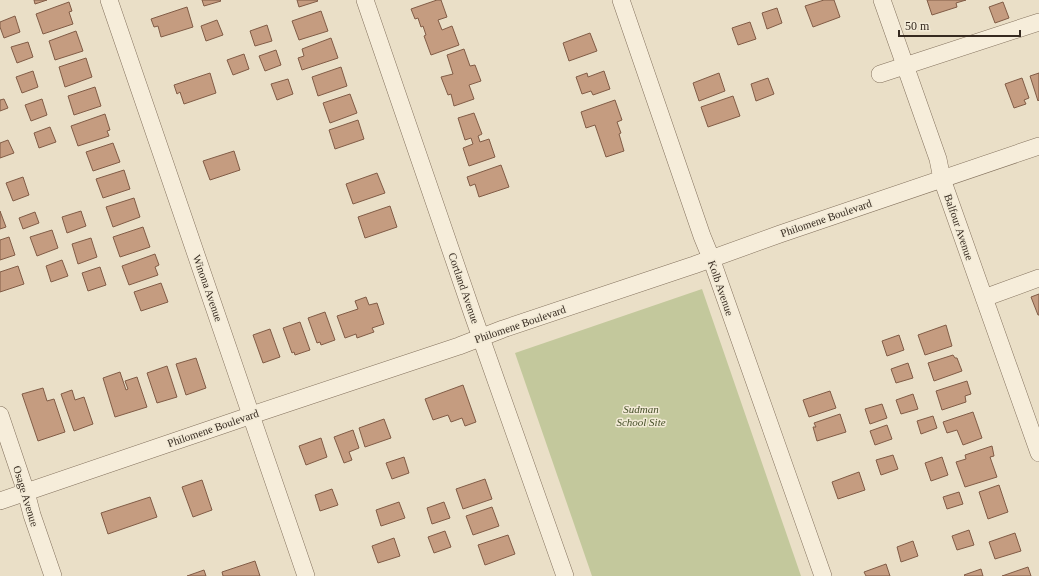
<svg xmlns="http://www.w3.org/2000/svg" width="1039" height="576" viewBox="0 0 1039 576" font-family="'Times New Roman',serif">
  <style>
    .green { fill: #c3c89c }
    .building { fill: #c59c80; stroke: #815c46 }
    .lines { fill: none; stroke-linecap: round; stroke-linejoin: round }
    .minor-casing { stroke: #84725e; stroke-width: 18 }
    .minor { stroke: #f6edda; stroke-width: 17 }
    .labels { text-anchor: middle; stroke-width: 3; stroke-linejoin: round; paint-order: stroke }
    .street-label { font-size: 11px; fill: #362a20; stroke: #f2ead6 }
    .park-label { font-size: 11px; font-style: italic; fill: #475029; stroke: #f2ead6 }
  </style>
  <rect width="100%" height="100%" fill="#eadfc7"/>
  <!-- green -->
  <path class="green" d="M 702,289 L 801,576 L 592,576 L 515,353 Z"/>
  <!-- building -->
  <path class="building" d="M 34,0 L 47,0 L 35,4 Z
    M 202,0 L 220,0 L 221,1 L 204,6 Z
    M 297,0 L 317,0 L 318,1 L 299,7 Z
    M 437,0 L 441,0 L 447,17 L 438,20 L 442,30 L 452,26 L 459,45 L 431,55 L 424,36 L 426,35 L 423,26 L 421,27 L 418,18 L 415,19 L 411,9 Z
    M 824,0 L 834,0 L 840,17 L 813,27 L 805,6 Z
    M 927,0 L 966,0 L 956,3 L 957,7 L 932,15 Z
    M 69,2 L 72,11 L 69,12 L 73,24 L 43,34 L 36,14 Z
    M 1003,2 L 1009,18 L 995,23 L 989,7 Z
    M 187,7 L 193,27 L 161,37 L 158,26 L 154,27 L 151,19 Z
    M 777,8 L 782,23 L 767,29 L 762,13 Z
    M 321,11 L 328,31 L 299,40 L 292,21 Z
    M 15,16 L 20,32 L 4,38 L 0,27 L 0,22 Z
    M 217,20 L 223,35 L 206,41 L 201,26 Z
    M 750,22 L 756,39 L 738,45 L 732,28 Z
    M 267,25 L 272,41 L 255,46 L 250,31 Z
    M 76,31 L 83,51 L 55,60 L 49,41 Z
    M 590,33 L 597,51 L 569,61 L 563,43 Z
    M 331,38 L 338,58 L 302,70 L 298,58 L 304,56 L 302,49 Z
    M 28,42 L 33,57 L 17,63 L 11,47 Z
    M 464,49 L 470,66 L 475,65 L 481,81 L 469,85 L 474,99 L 454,106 L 451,94 L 448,95 L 441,77 L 453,74 L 447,55 Z
    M 276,50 L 281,65 L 265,71 L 259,56 Z
    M 244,54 L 249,69 L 233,75 L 227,60 Z
    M 86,58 L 92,77 L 65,87 L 59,67 Z
    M 341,67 L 347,86 L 318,96 L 312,77 Z
    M 33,71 L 38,87 L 22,93 L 16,77 Z
    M 604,71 L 610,89 L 593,95 L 591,91 L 582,94 L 576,77 L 587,73 L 588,77 Z
    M 210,73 L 216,93 L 184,104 L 180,92 L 177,94 L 174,85 Z
    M 719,73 L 725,91 L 699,101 L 693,83 Z
    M 1039,73 L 1039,100 L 1038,101 L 1030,76 Z
    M 768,78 L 774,94 L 756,101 L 751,84 Z
    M 1022,78 L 1029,98 L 1024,100 L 1026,104 L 1014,108 L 1005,84 Z
    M 288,79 L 293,94 L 277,100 L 271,84 Z
    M 95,87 L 101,106 L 74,115 L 68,96 Z
    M 350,94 L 357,113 L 330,123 L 323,103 Z
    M 733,96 L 740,116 L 708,127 L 701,107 Z
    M 4,99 L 8,108 L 0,111 L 0,100 Z
    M 42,99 L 47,115 L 31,121 L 25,105 Z
    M 615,100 L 622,120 L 617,122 L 621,133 L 619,134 L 624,151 L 606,157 L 595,125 L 586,128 L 581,112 Z
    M 474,113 L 482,134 L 478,136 L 480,142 L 489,139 L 495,157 L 469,166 L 463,148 L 473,144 L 471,138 L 465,140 L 458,118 Z
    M 105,114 L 110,130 L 107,131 L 109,136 L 78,146 L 71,126 Z
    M 358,120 L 364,139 L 335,149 L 329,130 Z
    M 50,127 L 56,142 L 39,148 L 34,133 Z
    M 8,140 L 14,153 L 0,158 L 0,143 Z
    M 113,143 L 120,162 L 93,171 L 86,152 Z
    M 234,151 L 240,170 L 210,180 L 203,161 Z
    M 501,165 L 509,187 L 479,197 L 475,184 L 470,186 L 467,177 Z
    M 124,170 L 130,189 L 103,198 L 96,179 Z
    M 377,173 L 385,193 L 353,204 L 346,184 Z
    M 23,177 L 29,195 L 13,201 L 6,183 Z
    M 134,198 L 140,217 L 113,227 L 106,207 Z
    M 390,206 L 397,227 L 365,238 L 358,217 Z
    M 0,211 L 6,227 L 0,229 Z
    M 81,211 L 86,226 L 67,233 L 62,217 Z
    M 35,212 L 39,223 L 23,229 L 19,218 Z
    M 143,227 L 150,247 L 120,257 L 113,237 Z
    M 52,230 L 58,248 L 37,256 L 30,237 Z
    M 9,237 L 15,255 L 0,260 L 0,240 Z
    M 91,238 L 97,257 L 78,264 L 72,244 Z
    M 155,254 L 159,265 L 155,267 L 158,275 L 129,285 L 122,266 Z
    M 62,260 L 68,276 L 51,282 L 46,266 Z
    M 18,266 L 24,284 L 0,292 L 0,272 Z
    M 100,267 L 106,285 L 88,291 L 82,273 Z
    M 161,283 L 168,302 L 141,311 L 134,292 Z
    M 1039,294 L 1039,315 L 1038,315 L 1031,297 Z
    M 366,297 L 369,305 L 377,303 L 384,324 L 372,328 L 374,332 L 357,338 L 356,334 L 345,338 L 337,316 L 358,309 L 355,301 Z
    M 325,312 L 335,340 L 321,345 L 320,342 L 317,343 L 308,318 Z
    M 300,322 L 310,350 L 295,355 L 294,352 L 292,353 L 283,328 Z
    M 946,325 L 952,346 L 925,355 L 918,335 Z
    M 270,329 L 280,357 L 263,363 L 253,335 Z
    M 899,335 L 904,350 L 887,356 L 882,341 Z
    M 953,355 L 955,358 L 957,358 L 962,371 L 934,381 L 928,363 Z
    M 196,358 L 206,388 L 186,395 L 176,364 Z
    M 908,363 L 913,378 L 896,383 L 891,369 Z
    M 167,366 L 177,397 L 157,403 L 147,373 Z
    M 120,372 L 126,390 L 128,389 L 125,381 L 137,377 L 147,407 L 115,417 L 103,378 Z
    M 967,381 L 971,394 L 965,396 L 966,402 L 942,410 L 936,391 Z
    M 463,385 L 476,422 L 465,426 L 462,418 L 451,422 L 448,415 L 433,420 L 425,399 Z
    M 43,388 L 47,401 L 54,399 L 65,432 L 38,441 L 22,394 Z
    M 72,390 L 75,400 L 84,397 L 93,424 L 74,431 L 61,394 Z
    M 830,391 L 836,408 L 809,417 L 803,400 Z
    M 913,394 L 918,409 L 901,414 L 896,400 Z
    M 882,404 L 887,418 L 870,424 L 865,409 Z
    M 973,412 L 982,438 L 963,445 L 957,430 L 947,433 L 943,422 Z
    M 840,414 L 846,432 L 817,441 L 813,427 L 816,427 L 814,423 Z
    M 933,416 L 937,428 L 921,434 L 917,421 Z
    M 384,419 L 391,438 L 365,447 L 359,428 Z
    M 887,425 L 892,439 L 875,445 L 870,431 Z
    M 353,430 L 359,448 L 349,452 L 352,460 L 344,463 L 334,437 Z
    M 321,438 L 327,457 L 306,465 L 299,446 Z
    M 992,446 L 994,456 L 990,457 L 997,477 L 965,487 L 956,462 L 966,459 L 965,455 Z
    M 893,455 L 898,469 L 881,475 L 876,460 Z
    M 404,457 L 409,473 L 392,479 L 386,463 Z
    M 942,457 L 948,475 L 931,481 L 925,463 Z
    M 859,472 L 865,490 L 838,499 L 832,482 Z
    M 485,479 L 492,499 L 463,509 L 456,489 Z
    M 202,480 L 212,510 L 193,517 L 182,487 Z
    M 999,485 L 1008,512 L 988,519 L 979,492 Z
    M 332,489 L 338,505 L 320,511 L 315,495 Z
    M 959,492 L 963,504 L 947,509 L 943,497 Z
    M 150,497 L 157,517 L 108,534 L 101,513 Z
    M 399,502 L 405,518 L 381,526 L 376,510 Z
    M 444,502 L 450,518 L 432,524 L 427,508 Z
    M 492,507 L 499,526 L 473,535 L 466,516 Z
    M 969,530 L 974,545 L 957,550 L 952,536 Z
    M 445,531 L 451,547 L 434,553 L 428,537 Z
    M 1015,533 L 1021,551 L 995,559 L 989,542 Z
    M 508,535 L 515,554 L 485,565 L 478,545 Z
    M 394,538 L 400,556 L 378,563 L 372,546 Z
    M 913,541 L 918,556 L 901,562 L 897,547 Z
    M 255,561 L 260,576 L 223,576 L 222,572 Z
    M 886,564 L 890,576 L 866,576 L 864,572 Z
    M 1028,567 L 1031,576 L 1002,576 Z
    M 981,569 L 983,576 L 965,576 L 964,575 Z
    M 204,570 L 206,576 L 187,576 Z"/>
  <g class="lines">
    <defs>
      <path id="minor" d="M 109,0 L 306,576
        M 365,0 L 473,315 L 565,576
        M 621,0 L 702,236 L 711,258 L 823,576
        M 882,0 L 938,159 L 942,179 L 1039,453
        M 880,74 L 1039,22
        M 984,298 L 1039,278
        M 0,415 L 26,492 L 32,515 L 53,576
        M 0,501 L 252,415 L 459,346 L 503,329 L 694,265 L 780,234 L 1039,146"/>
    </defs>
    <!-- minor casing -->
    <use href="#minor" class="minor-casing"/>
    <!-- minor -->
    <use href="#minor" class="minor"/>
  </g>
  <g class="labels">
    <!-- street labels -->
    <g class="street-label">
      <text transform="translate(826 218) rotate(-19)" y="4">Philomene Boulevard</text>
      <text transform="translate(959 227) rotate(71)" y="4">Balfour Avenue</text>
      <text transform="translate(208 288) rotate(71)" y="4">Winona Avenue</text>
      <text transform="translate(464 288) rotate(71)" y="4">Cortland Avenue</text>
      <text transform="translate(721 288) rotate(71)" y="4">Kolb Avenue</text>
      <text transform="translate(520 324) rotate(-19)" y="4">Philomene Boulevard</text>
      <text transform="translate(213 428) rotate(-19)" y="4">Philomene Boulevard</text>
      <text transform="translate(26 496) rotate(73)" y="4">Osage Avenue</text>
    </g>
    <!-- park labels -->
    <g class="park-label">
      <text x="641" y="413">Sudman<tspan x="641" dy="13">School Site</tspan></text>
    </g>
  </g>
  <!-- scale -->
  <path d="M899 30v6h121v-6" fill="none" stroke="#362a20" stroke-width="2"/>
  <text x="905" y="30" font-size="12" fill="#362a20" stroke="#f2ead6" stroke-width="3" paint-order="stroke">50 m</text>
</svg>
